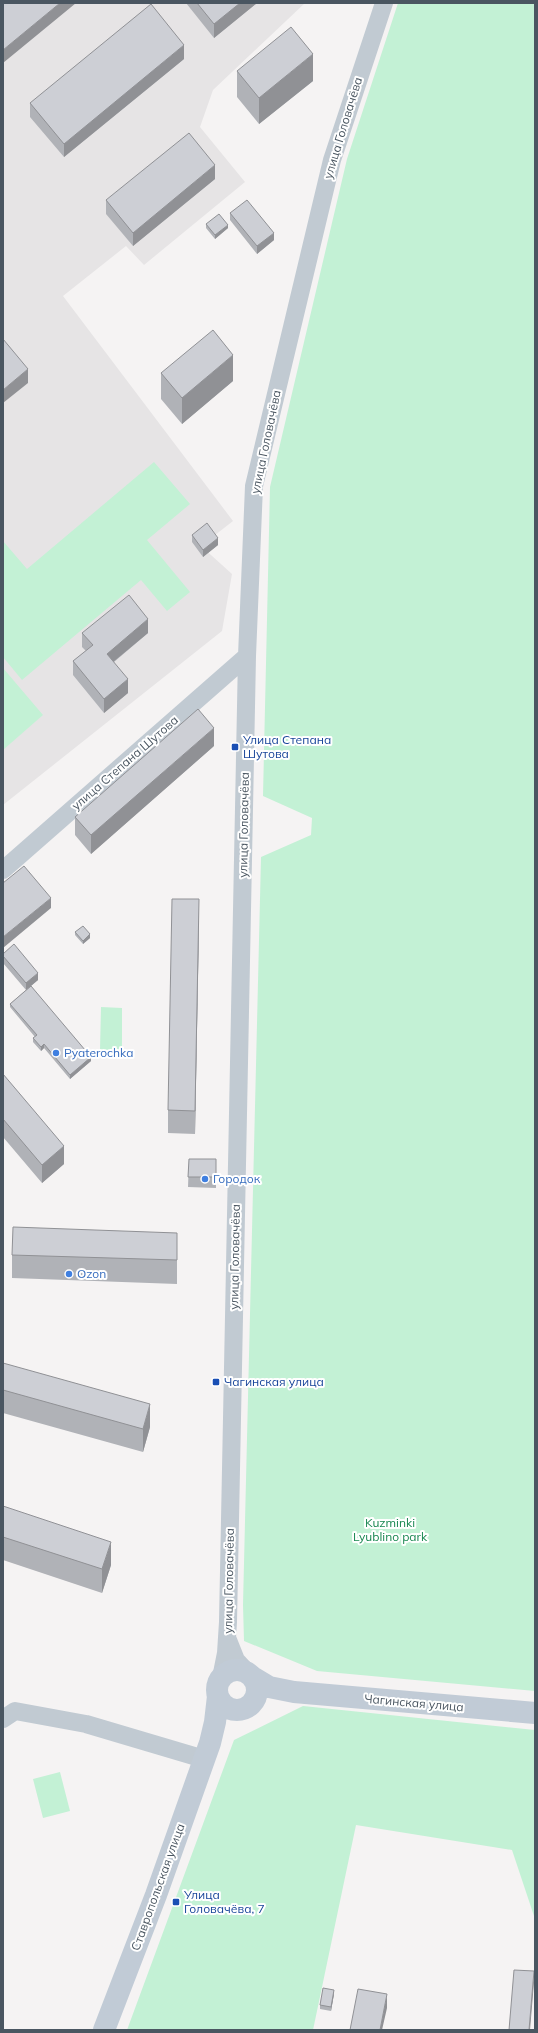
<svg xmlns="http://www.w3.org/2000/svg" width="538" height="2033" viewBox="0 0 538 2033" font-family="Mulish,sans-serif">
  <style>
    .education { fill: #e6e4e5 }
    .green { fill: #c3f1d5 }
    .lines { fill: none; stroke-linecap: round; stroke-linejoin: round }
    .street { stroke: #c1cad2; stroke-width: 18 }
    .secondary { stroke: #c1cbd6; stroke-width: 22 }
    .wall { fill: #b0b2b7 }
    .shaded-wall { fill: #909195 }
    .building { fill: #cdcfd5; stroke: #909195 }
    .transit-dot { fill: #1a4fb4; stroke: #fff; stroke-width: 1.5 }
    .shop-dot { fill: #3f7fe0; stroke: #fff; stroke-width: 1.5 }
    .labels { text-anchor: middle; stroke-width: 4; stroke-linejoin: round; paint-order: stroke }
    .street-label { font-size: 12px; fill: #4a5661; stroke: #fff }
    .transit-label { font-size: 12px; fill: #164399; stroke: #fff; text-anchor: start }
    .shop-label { font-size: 12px; fill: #366cbe; stroke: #fff; text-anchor: start }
    .park-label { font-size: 12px; fill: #17864f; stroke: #fff }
  </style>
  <rect width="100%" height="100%" fill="#f5f3f3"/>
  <!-- education -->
  <path class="education" d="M 3,3 L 305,3 L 213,90 L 200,127 L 245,182 L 144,265 L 126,246 L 63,296 L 233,521 L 201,546 L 232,574 L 222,631 L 3,805 Z"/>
  <!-- green -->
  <path class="green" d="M 398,3 L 535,3 L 535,1691 L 317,1671 L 244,1641 L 243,1605 L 261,857 L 311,835 L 312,818 L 263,796 L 270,487 L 347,159 Z
    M 154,462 L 190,504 L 147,540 L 190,592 L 167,611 L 141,580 L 22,680 L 3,657 L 3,541 L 27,569 Z
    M 3,668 L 43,715 L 3,750 Z
    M 101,1007 L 122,1008 L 122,1051 L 100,1050 Z
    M 303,1706 L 535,1730 L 535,1919 L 512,1850 L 356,1825 L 313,2030 L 127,2030 L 234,1740 Z
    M 60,1772 L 70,1811 L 43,1818 L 33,1779 Z"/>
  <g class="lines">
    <!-- street -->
    <path class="street" d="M 3,870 L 247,656
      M 228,1640 L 236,1660 L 249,1674
      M 221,1678 L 226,1653 L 228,1622 L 247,656 L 254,486 L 332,160 L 384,3
      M 3,1719 L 15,1711 L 86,1724 L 204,1759"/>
    <!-- secondary -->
    <path class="secondary" d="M217 1690a20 20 0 1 1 40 0a20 20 0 1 1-40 0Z
      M 254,1678 L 269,1687 L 294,1692 L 535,1713
      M 104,2030 L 156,1895 L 210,1743 L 215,1722 L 218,1696"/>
  </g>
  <!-- wall -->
  <path class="wall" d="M 186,3 L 257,3 L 214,38 Z
    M 184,59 L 64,157 L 30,117 L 30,103 Z
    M 237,71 L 313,81 L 259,124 L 237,97 Z
    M 215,179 L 133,246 L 106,214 L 106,200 Z
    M 230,213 L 274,240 L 257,254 L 230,220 Z
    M 206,224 L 228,228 L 215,239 L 206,228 Z
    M 161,373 L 233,381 L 182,424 L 161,399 Z
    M 192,535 L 218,545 L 203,557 L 192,542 Z
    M 82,633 L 148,633 L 114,662 L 128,693 L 104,713 L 73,675 L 73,661 L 86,651 L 82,647 Z
    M 214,746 L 91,854 L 75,835 L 75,817 Z
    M 199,923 L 195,1134 L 168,1133 L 168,1110 Z
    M 75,932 L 90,938 L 83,944 L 75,935 Z
    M 3,954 L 38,980 L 31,986 L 91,1061 L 70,1079 L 44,1048 L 41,1051 L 33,1042 L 33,1038 L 35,1037 L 10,1007 L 10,1004 L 26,990 L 3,963 Z
    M 3,1074 L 64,1164 L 42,1183 L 3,1137 Z
    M 189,1159 L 216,1159 L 216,1188 L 188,1187 Z
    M 12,1255 L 177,1256 L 177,1284 L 12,1278 Z
    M 3,1363 L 150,1427 L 143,1452 L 3,1413 Z
    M 3,1506 L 111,1565 L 102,1593 L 3,1560 Z
    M 334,1994 L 331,2011 L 320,2009 L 320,2005 Z"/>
  <!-- shaded-wall -->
  <path class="shaded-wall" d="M 60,3 L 76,3 L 3,63 L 3,50 Z
    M 240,3 L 257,3 L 214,38 L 214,24 Z
    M 184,45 L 184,59 L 64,157 L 64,144 Z
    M 313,54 L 313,81 L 259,124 L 259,98 Z
    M 215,165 L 215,179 L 133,246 L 133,233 Z
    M 228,225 L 228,228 L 215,239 L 215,235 Z
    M 274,233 L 274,240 L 257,254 L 257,246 Z
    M 233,355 L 233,381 L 182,424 L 182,398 Z
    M 28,369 L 28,383 L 3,403 L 3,390 Z
    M 218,538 L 218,545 L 203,557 L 203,550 Z
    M 148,619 L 148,633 L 107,667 L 107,654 Z
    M 128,679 L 128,693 L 104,713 L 104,699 Z
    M 214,728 L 214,746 L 91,854 L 91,835 Z
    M 51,898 L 51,908 L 3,948 L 3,937 Z
    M 199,899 L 199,923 L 195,1134 L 195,1111 Z
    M 90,934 L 90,938 L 83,944 L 83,941 Z
    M 38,973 L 38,980 L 26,990 L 26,983 Z
    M 44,1044 L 44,1048 L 41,1051 L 41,1047 Z
    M 91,1057 L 91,1061 L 70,1079 L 70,1075 Z
    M 64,1146 L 64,1164 L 42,1183 L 42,1165 Z
    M 150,1404 L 150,1427 L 143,1452 L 143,1429 Z
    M 111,1542 L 111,1565 L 102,1593 L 102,1569 Z
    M 534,1971 L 534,1982 L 530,2030 L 529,2030 Z
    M 334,1990 L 334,1994 L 331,2011 L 331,2007 Z
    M 387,1994 L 387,2008 L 382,2030 L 380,2030 Z"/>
  <!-- building -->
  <path class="building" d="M 3,3 L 60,3 L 3,50 Z
    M 197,3 L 240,3 L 214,24 Z
    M 151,4 L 184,45 L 64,144 L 30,103 Z
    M 291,27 L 313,54 L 259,98 L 237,71 Z
    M 189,133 L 215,165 L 133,233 L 106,200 Z
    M 247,200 L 274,233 L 257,246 L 230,213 Z
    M 219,214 L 228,225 L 215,235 L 206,224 Z
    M 213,330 L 233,355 L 182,398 L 161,373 Z
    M 3,339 L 28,369 L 3,390 Z
    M 207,523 L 218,538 L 203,550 L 192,535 Z
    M 129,595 L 148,619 L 107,654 L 128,679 L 104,699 L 73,661 L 93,645 L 82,633 Z
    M 198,709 L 214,728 L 91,835 L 75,817 Z
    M 24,866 L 51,898 L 3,937 L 3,883 Z
    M 172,899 L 199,899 L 195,1111 L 168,1110 Z
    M 83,926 L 90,934 L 83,941 L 75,932 Z
    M 14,944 L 38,973 L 26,983 L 3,956 L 3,954 Z
    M 31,986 L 91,1057 L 70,1075 L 44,1044 L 41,1047 L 33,1038 L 37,1035 L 10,1004 Z
    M 3,1074 L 64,1146 L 42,1165 L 3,1119 Z
    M 189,1159 L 216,1159 L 216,1177 L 188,1177 Z
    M 13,1227 L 177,1233 L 177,1260 L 12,1255 Z
    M 3,1363 L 150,1404 L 143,1429 L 3,1390 Z
    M 3,1506 L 111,1542 L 102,1569 L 3,1537 Z
    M 514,1970 L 534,1971 L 529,2030 L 509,2030 Z
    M 323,1988 L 334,1990 L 331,2007 L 320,2005 Z
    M 358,1989 L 387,1994 L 380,2030 L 350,2030 Z"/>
  <!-- markers -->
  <g class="transit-dot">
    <rect x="231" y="743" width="8" height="8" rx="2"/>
    <rect x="212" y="1378" width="8" height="8" rx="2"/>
    <rect x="172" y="1898" width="8" height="8" rx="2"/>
  </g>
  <g class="shop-dot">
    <circle cx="56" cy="1053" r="4"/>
    <circle cx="205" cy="1179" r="4"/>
    <circle cx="69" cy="1274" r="4"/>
  </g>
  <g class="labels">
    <!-- street labels -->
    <g class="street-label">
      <text transform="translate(343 128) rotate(-73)" y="4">улица Головачёва</text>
      <text transform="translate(266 442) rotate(-78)" y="4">улица Головачёва</text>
      <text transform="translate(125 763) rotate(-41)" y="4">улица Степана Шутова</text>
      <text transform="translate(244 825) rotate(-89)" y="4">улица Головачёва</text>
      <text transform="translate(235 1257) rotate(-89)" y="4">улица Головачёва</text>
      <text transform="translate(229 1581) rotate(-89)" y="4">улица Головачёва</text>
      <text transform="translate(414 1703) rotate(5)" y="4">Чагинская улица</text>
      <text transform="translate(158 1887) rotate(-70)" y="4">Ставропольская улица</text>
    </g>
    <!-- transit labels -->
    <g class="transit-label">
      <text x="243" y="744">Улица Степана<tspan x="243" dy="14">Шутова</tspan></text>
      <text x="224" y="1386">Чагинская улица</text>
      <text x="184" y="1899">Улица<tspan x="184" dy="14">Головачёва, 7</tspan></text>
    </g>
    <!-- shop labels -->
    <g class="shop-label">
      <text x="64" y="1057">Pyaterochka</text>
      <text x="213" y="1183">Городок</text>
      <text x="77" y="1278">Ozon</text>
    </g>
    <!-- park labels -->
    <g class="park-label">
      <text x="390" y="1527">Kuzminki<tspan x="390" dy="14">Lyublino park</tspan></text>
    </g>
  </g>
  <!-- border -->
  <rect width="538" height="2033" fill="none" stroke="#4a5661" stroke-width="8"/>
</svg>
